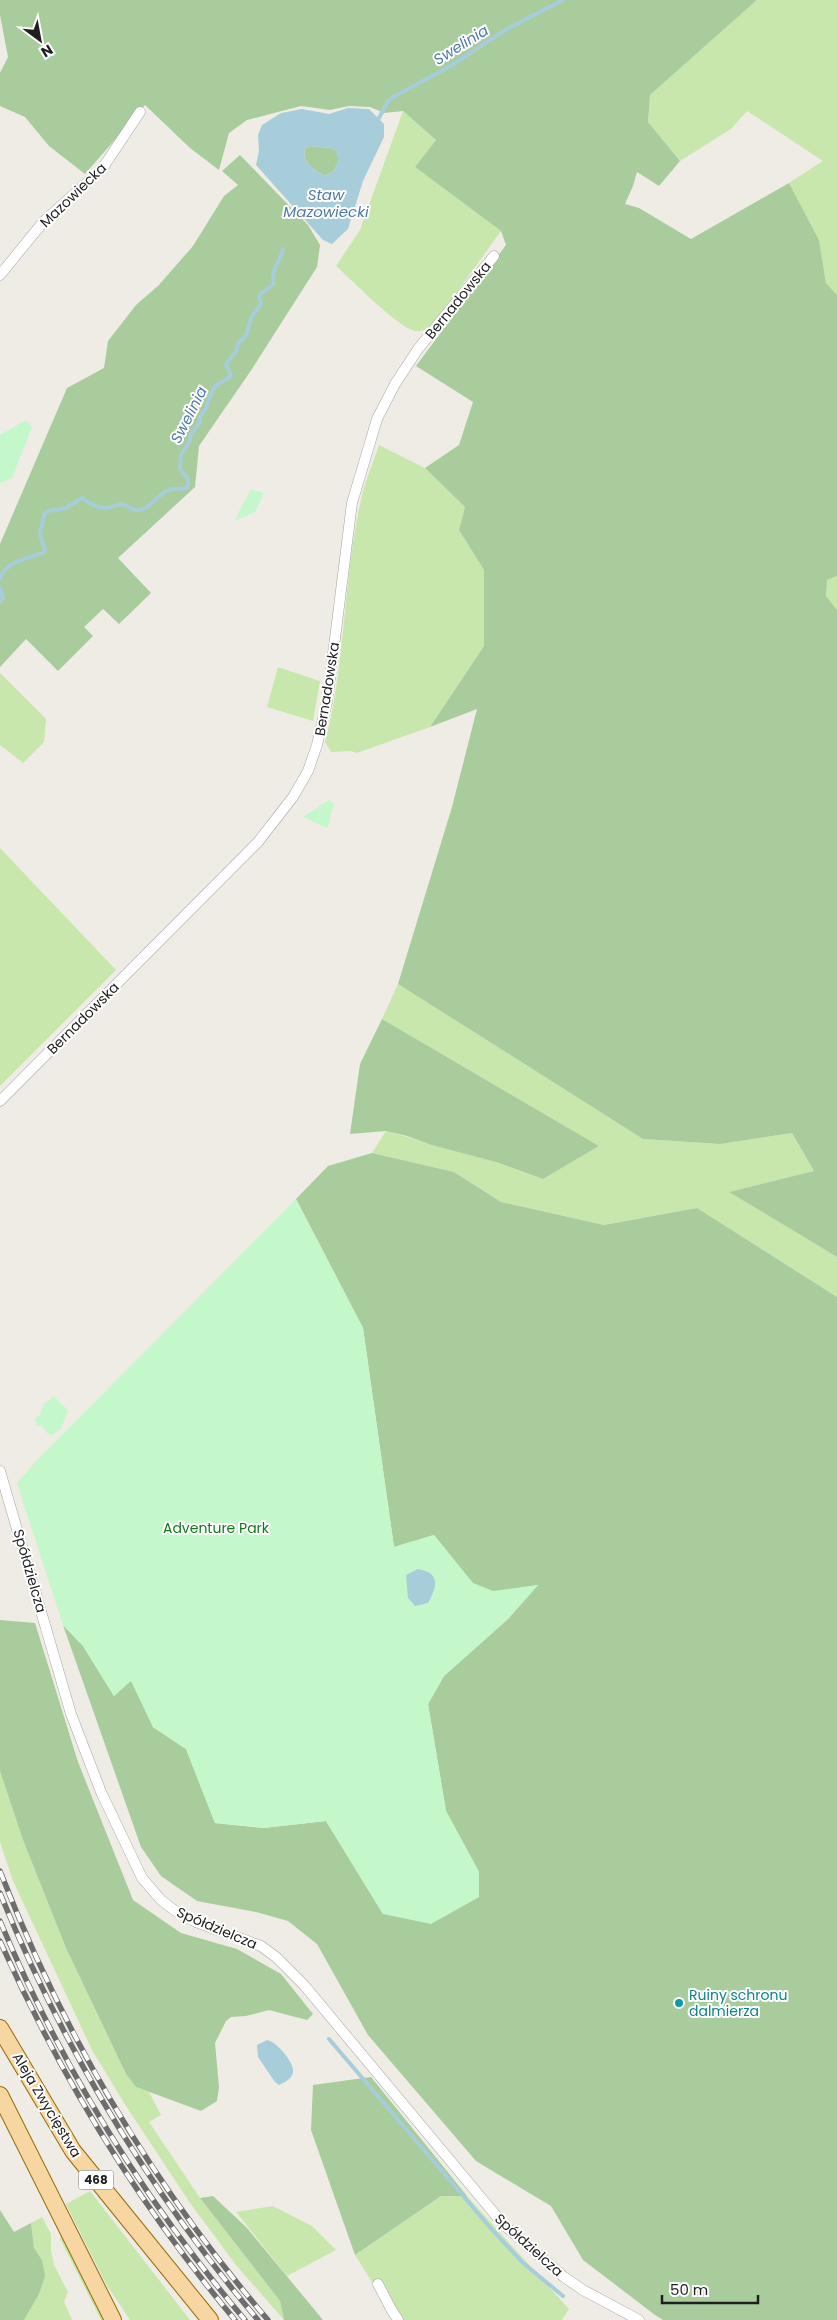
<svg xmlns="http://www.w3.org/2000/svg" width="837" height="2320" viewBox="0 0 837 2320" font-family="Poppins,sans-serif">
  <style>
    .grass { fill: #c7e7ad }
    .forest { fill: #a8cc9c }
    .park { fill: #c4f7ca }
    .water { fill: #a7cddb; fill-rule: evenodd }
    .lines { fill: none; stroke-linecap: round; stroke-linejoin: round }
    .stream { stroke: #a7cddb; stroke-width: 4 }
    .street-casing { stroke: #a3a3a3; stroke-width: 11 }
    .primary-casing { stroke: #936b07; stroke-width: 18 }
    .street { stroke: #fff; stroke-width: 10 }
    .primary { stroke: #f8d6a1; stroke-width: 16 }
    .rail-casing { stroke: #6d6d6d; stroke-width: 5.5 }
    .rail { stroke: #fff; stroke-width: 4; stroke-dasharray: 11; stroke-linecap: butt }
    .culture-dot { fill: #0f9aa8; stroke: #fff; stroke-width: 2 }
    .labels { text-anchor: middle; stroke-width: 4; stroke-linejoin: round; paint-order: stroke }
    .shield { fill: #fff; stroke: #626262; stroke-width: 1 }
    .shield-label { font-size: 12px; font-weight: bold; fill: #1f1f1f }
    .street-label { font-size: 14px; fill: #1f1f1f; stroke: #fff }
    .park-label { font-size: 14px; fill: #10791e; stroke: #fff }
    .culture-label { font-size: 14px; fill: #0d838f; stroke: #fff; text-anchor: start }
    .water-label { font-size: 15px; font-style: italic; fill: #4f78aa; stroke: #fff }
  </style>
  <rect width="100%" height="100%" fill="#efece5"/>
  <!-- grass -->
  <path class="grass" d="M 757,0 L 837,0 L 837,295 L 826,283 L 819,240 L 789,183 L 823,161 L 747,111 L 731,129 L 680,161 L 648,122 L 650,95 Z
    M 403,111 L 436,140 L 415,167 L 501,231 L 434,324 C 429,328 422,332 416,331 C 399,329 351,279 336,266 L 360,230 Z
    M 379,445 L 425,468 L 465,507 L 459,530 L 484,570 L 484,646 L 430,727 L 357,753 L 351,751 L 331,752 L 325,742 C 346,663 343,579 361,500 C 365,482 373,463 379,445 Z
    M 837,576 L 837,610 L 826,596 L 827,580 Z
    M 278,667 L 320,681 L 313,721 L 267,707 Z
    M 0,673 L 46,719 L 44,742 L 23,763 L 0,745 Z
    M 0,848 L 116,970 L 0,1086 Z
    M 398,984 L 643,1139 L 720,1144 L 792,1133 L 814,1171 L 729,1192 L 837,1257 L 837,1297 L 697,1208 L 604,1225 L 501,1202 L 454,1172 L 372,1153 L 386,1131 L 496,1162 L 543,1179 L 599,1146 L 382,1019 Z
    M 0,1771 L 23,1840 L 66,1948 L 126,2074 L 136,2087 L 149,2092 L 161,2115 L 149,2122 L 200,2198 L 280,2301 L 284,2320 L 236,2265 L 190,2203 L 126,2106 L 92,2050 L 13,1881 L 0,1842 Z
    M 90,2191 L 190,2320 L 130,2320 L 106,2284 L 66,2204 Z
    M 441,2196 L 467,2196 L 569,2309 L 562,2320 L 396,2320 L 355,2255 Z
    M 273,2206 L 312,2226 L 336,2250 L 287,2276 L 236,2212 Z
    M 42,2217 L 51,2234 L 51,2251 L 54,2265 L 68,2292 L 64,2302 L 72,2320 L 24,2320 L 39,2294 L 42,2260 L 34,2248 L 31,2223 Z
    M 61,2234 L 62,2235 L 105,2320 L 101,2320 L 60,2239 Z"/>
  <!-- forest -->
  <path class="forest" d="M 0,0 L 757,0 L 650,95 L 648,122 L 680,161 L 659,186 L 637,172 L 633,186 L 625,204 L 639,208 L 691,239 L 789,183 L 819,240 L 826,283 L 837,295 L 837,576 L 827,580 L 826,596 L 837,610 L 837,1257 L 729,1192 L 814,1171 L 792,1133 L 720,1144 L 643,1139 L 398,984 L 452,807 L 477,709 L 430,727 L 484,646 L 484,570 L 459,530 L 465,507 L 425,468 L 459,445 L 473,402 L 416,366 L 506,245 L 501,231 L 415,167 L 436,140 L 403,111 L 384,113 L 370,107 L 349,106 L 330,110 L 301,106 L 247,120 L 229,133 L 219,170 L 190,148 L 145,105 L 85,174 L 49,146 L 25,117 L 0,106 L 0,73 L 8,57 L 0,15 Z
    M 310,146 L 330,148 L 337,151 L 339,160 L 334,171 L 325,176 C 315,171 301,162 305,149 Z
    M 240,155 L 308,225 L 320,245 L 317,267 L 252,369 L 199,446 L 195,487 L 118,558 L 151,593 L 119,624 L 103,609 L 84,627 L 93,636 L 58,671 L 26,639 L 0,667 L 0,544 L 67,388 L 104,368 L 108,341 L 136,305 L 158,286 L 193,246 L 224,196 L 238,185 L 222,171 Z
    M 382,1019 L 599,1146 L 543,1179 L 496,1162 L 432,1145 L 407,1136 L 386,1131 L 350,1134 L 360,1064 Z
    M 372,1153 L 454,1172 L 501,1202 L 604,1225 L 697,1208 L 837,1297 L 837,2320 L 663,2320 L 655,2315 L 583,2260 L 551,2206 L 476,2161 L 368,2035 L 317,1944 L 288,1921 L 256,1912 L 197,1901 L 161,1876 L 141,1847 L 63,1625 L 83,1646 L 114,1696 L 131,1680 L 153,1727 L 186,1749 L 215,1823 L 263,1828 L 326,1821 L 383,1914 L 465,1904 L 479,1897 L 479,1872 L 446,1811 L 428,1704 L 444,1676 L 508,1619 L 538,1585 L 493,1592 L 472,1583 L 434,1535 L 394,1547 L 363,1328 L 296,1199 L 328,1166 Z
    M 0,1620 L 35,1623 L 78,1762 L 133,1900 L 181,1933 L 237,1949 L 281,1974 L 313,2014 L 307,2020 L 269,2010 L 246,2016 L 231,2017 L 226,2021 L 215,2043 L 219,2087 L 217,2101 L 201,2111 L 136,2087 L 126,2074 L 66,1948 L 23,1840 L 0,1771 Z
    M 371,2077 L 467,2196 L 441,2196 L 355,2255 L 311,2130 L 313,2085 Z
    M 213,2196 L 247,2228 L 323,2320 L 284,2320 L 280,2301 L 200,2198 Z
    M 0,2210 L 14,2232 L 31,2223 L 34,2248 L 42,2260 L 45,2276 L 39,2294 L 24,2320 L 0,2320 Z"/>
  <!-- park -->
  <path class="park" d="M 26,420 L 32,427 L 12,478 L 0,483 L 0,435 Z
    M 251,489 L 264,493 L 255,512 L 234,521 Z
    M 329,800 L 334,804 C 330,813 331,820 327,828 L 303,817 Z
    M 296,1199 L 363,1328 L 394,1547 L 434,1535 L 473,1583 L 493,1591 L 538,1585 L 508,1619 L 444,1676 L 428,1704 L 446,1811 L 479,1872 L 479,1897 L 431,1924 L 383,1914 L 326,1821 L 263,1828 L 215,1823 L 186,1749 L 153,1727 L 131,1681 L 114,1696 L 83,1646 L 63,1625 L 17,1483 L 37,1460 Z
    M 54,1396 L 68,1410 L 61,1429 L 52,1435 L 48,1434 L 42,1426 L 37,1426 L 35,1418 L 40,1415 L 44,1404 Z"/>
  <!-- water -->
  <path class="water" d="M 348,108 L 369,109 L 384,124 L 384,137 L 363,181 L 348,229 L 332,244 L 323,240 L 256,165 L 259,151 L 258,135 L 262,125 L 281,113 L 302,109 L 329,114 ZM 310,146 L 330,148 L 336,151 L 339,160 L 334,171 L 325,176 C 315,171 301,162 305,149 Z
    M 418,1569 C 441,1573 437,1586 428,1603 L 415,1606 L 408,1598 L 406,1575 Z
    M 267,2040 C 276,2041 295,2063 293,2072 C 292,2079 285,2082 279,2085 L 275,2082 L 258,2057 L 257,2045 Z"/>
  <g class="lines">
    <!-- stream -->
    <path class="stream" d="M 379,118 L 388,101 L 395,96 L 449,67 L 505,30 L 563,0
      M 0,579 C 3,563 30,557 43,553 L 45,550 C 44,545 41,540 40,534 C 40,529 44,520 44,514 L 48,511 L 66,508 L 82,498 C 91,504 98,510 111,507 C 115,506 118,504 122,504 C 129,506 133,512 140,510 C 159,504 159,485 184,489 L 188,487 L 188,479 L 180,469 L 181,455 L 189,443 L 191,434 L 200,422 L 200,417 L 206,408 L 214,387 L 231,376 L 226,364 L 237,350 L 238,343 L 246,336 L 251,318 L 261,304 L 259,295 L 274,284 C 271,266 279,265 283,249
      M 0,588 L 3,598 L 0,602
      M 329,2039 L 488,2225 L 522,2262 L 563,2296"/>
    <defs>
      <path id="street" d="M 0,275 L 44,221 L 102,169 L 140,112
        M 0,1101 L 258,842 L 293,797 L 308,771 L 317,745 L 327,702 L 352,503 L 377,419 L 395,384 L 418,349 L 494,256
        M 0,1471 L 71,1714 L 101,1792 L 142,1878 L 161,1900 L 174,1910 L 196,1922 L 261,1946 L 276,1957 L 304,1985 L 503,2224 L 564,2277 L 583,2290 L 639,2320
        M 378,2284 L 391,2309 L 398,2320"/>
      <path id="primary" d="M 0,2028 L 73,2151 L 210,2320
        M 0,2095 L 113,2320"/>
    </defs>
    <!-- street casing -->
    <use href="#street" class="street-casing"/>
    <!-- primary casing -->
    <use href="#primary" class="primary-casing"/>
    <!-- street -->
    <use href="#street" class="street"/>
    <!-- primary -->
    <use href="#primary" class="primary"/>
    <defs>
      <path id="rail" d="M 0,1871 C 63,2034 154,2187 268,2320
        M 0,1893 C 63,2048 150,2192 258,2320
        M 0,1921 C 61,2066 144,2200 245,2320
        M 0,1941 C 61,2078 139,2205 235,2320"/>
    </defs>
    <!-- rail casing -->
    <use href="#rail" class="rail-casing"/>
    <!-- rail -->
    <use href="#rail" class="rail"/>
  </g>
  <!-- markers -->
  <circle class="culture-dot" cx="679" cy="2003" r="5"/>
  <g class="labels">
    <!-- shield labels -->
    <rect class="shield" x="78.5" y="2170.5" width="35" height="19" rx="4"/>
    <g class="shield-label">
      <text x="96" y="2184">468</text>
    </g>
    <!-- street labels -->
    <g class="street-label">
      <text transform="translate(73 195) rotate(-44)" y="5">Mazowiecka</text>
      <text transform="translate(458 300) rotate(-51)" y="5">Bernadowska</text>
      <text transform="translate(327 689) rotate(-81)" y="5">Bernadowska</text>
      <text transform="translate(83 1018) rotate(-45)" y="5">Bernadowska</text>
      <text transform="translate(30 1571) rotate(74)" y="5">Spółdzielcza</text>
      <text transform="translate(217 1928) rotate(23)" y="5">Spółdzielcza</text>
      <text transform="translate(47 2105) rotate(59)" y="5">Aleja Zwycięstwa</text>
      <text transform="translate(529 2245) rotate(42)" y="5">Spółdzielcza</text>
    </g>
    <!-- park labels -->
    <g class="park-label">
      <text x="216" y="1533">Adventure Park</text>
    </g>
    <!-- culture labels -->
    <g class="culture-label">
      <text x="689" y="2000">Ruiny schronu<tspan x="689" dy="16">dalmierza</tspan></text>
    </g>
    <!-- water labels -->
    <g class="water-label">
      <text transform="translate(461 45) rotate(-32)" y="5">Swelinia</text>
      <text x="326" y="200">Staw<tspan x="326" dy="17">Mazowiecki</tspan></text>
      <text transform="translate(189 415) rotate(-63)" y="5">Swelinia</text>
    </g>
  </g>
  <!-- north arrow -->
  <g transform="translate(40 40) rotate(148)" stroke="#ffffff" stroke-width="4" paint-order="stroke">
  <path d="M0-4L9 19L0 12L-9 19Z" fill="#1f1f1f"/>
  <text y="-8" font-size="14" font-weight="bold" text-anchor="middle" fill="#1f1f1f">N</text>
  </g>
  <!-- scale -->
  <path d="M662 2295v8h96v-8" fill="none" stroke="#1f1f1f" stroke-width="2.5"/>
  <text x="670" y="2295" font-size="15" fill="#1f1f1f" stroke="#ffffff" stroke-width="4" paint-order="stroke">50 m</text>
</svg>
